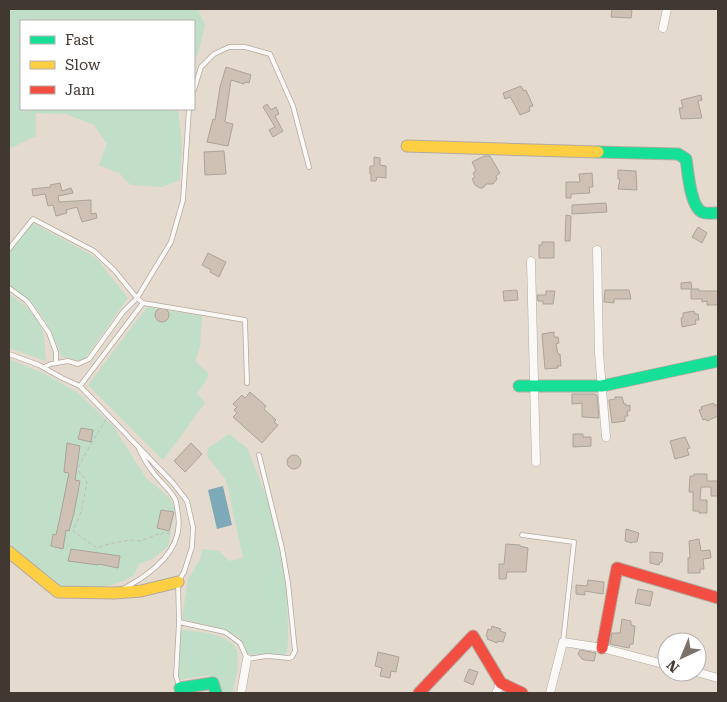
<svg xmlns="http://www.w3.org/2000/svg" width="727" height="702" viewBox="0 0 727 702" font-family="'Roboto Serif',serif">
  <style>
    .green { fill: #c1dec8 }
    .water { fill: #7ea9b8 }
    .building { fill: #cec1b3; stroke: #aba39a }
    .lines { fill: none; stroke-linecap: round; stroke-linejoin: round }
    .lane-casing { stroke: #b2aaa1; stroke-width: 5.5 }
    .street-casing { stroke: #b2aaa1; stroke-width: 9 }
    .fast-casing { stroke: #b2aaa1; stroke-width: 13 }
    .slow-casing { stroke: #b2aaa1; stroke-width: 13 }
    .jam-casing { stroke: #b2aaa1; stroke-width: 13 }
    .path { stroke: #c2bcb8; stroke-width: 1; stroke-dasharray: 4 2.5; stroke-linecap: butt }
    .lane { stroke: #fbf9f8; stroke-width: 4 }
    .street { stroke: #fbf9f8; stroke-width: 8 }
    .fast { stroke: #16e098; stroke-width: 11 }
    .slow { stroke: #ffcf43; stroke-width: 11 }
    .jam { stroke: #f24e42; stroke-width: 11 }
  </style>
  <rect width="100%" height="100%" fill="#e5dace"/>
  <!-- green -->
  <path class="green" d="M 9,9 L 198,9 L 205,25 L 198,54 L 194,58 L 194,21 L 21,21 L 21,109 L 178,109 L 182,144 L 180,180 L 162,187 L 131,185 L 119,173 L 99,165 L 107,144 L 94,125 L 66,114 L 36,113 L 36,136 L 9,149 Z
    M 29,221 L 66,241 L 96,258 L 128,298 L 83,361 L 62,357 C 48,322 40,306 9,285 L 9,250 Z
    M 9,294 C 41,316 44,323 46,361 L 9,348 Z
    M 147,307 L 202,316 L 200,347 L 195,361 L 208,373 L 207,380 L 197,393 L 205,403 L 163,460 L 88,385 Z
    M 9,359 L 47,375 L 78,393 L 113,426 L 146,478 L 170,498 L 175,509 L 168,547 L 152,559 L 139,564 L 134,575 L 123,581 L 99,589 L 78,590 L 56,586 L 9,543 Z
    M 229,434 L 247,448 L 269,503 L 287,585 L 288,641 L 287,652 L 283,656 L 245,654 L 240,638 L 226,630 L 182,619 L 188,579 L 200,560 L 202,549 L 219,551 L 229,561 L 243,558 L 226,480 L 207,456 L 208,448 Z
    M 179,630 C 196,631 230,633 237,651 C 239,657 236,661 238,667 L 232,693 L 218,693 L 216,685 L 208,675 L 174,681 Z"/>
  <!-- water -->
  <path class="water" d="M 223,486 L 232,525 L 217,529 L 208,490 Z"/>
  <!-- building -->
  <path class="building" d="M 612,9 L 629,9 L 632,11 L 631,18 L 611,17 Z
    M 226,67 L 251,75 L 249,83 L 245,82 L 244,84 L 231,80 L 225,122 L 233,124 L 228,146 L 207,142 L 213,119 L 215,120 L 220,87 Z
    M 521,86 L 524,91 L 526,90 L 533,106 L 529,107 L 530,111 L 520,115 L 512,100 L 510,97 L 505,99 L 503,93 Z
    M 701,95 L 702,100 L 698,101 L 702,118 L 681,119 L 679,108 L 683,108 L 681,100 Z
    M 267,104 L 271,110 L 276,107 L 279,114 L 275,116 L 283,131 L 273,137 L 269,130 L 275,127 L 263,107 Z
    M 224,151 L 226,174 L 205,175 L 204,152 Z
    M 484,156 L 490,156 L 500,173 L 496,176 L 497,179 L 493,184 L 486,184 L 483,188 L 480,188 L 475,185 L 472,179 L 475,177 L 473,173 L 476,171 L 472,162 Z
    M 374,157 L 380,158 L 380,165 L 386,166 L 386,178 L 377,177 L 376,181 L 371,181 L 371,174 L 370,174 L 370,166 L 374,166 Z
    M 618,170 L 636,171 L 637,190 L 618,189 L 620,179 L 618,179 Z
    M 592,173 L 593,187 L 589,187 L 590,193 L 571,194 L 571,198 L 566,198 L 566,182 L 580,182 L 579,174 Z
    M 60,183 L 62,191 L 71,188 L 73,193 L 58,196 L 59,202 L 91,200 L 91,214 L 96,213 L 97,218 L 82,222 L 77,207 L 66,210 L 67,213 L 56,216 L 53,205 L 48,206 L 45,194 L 33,196 L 32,189 L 51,187 L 50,185 Z
    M 606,203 L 607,212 L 572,214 L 572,205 Z
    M 566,215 L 571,216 L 570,241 L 565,241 Z
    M 698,227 L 707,233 L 702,243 L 692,237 Z
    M 542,242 L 554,242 L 554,258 L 539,258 L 539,245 L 542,245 Z
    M 208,253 L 226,262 L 219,277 L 210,272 L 211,270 L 202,265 Z
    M 691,282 L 692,289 L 699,289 L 699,291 L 718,291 L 718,305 L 707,305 L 707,301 L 702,302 L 702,299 L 691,299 L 691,289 L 681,289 L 681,283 Z
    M 517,290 L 518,300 L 504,301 L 503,291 Z
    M 605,290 L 629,290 L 631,299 L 614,299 L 614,303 L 604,302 Z
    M 546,291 L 555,291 L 553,304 L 543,304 L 543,301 L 538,301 L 537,295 L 546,295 Z
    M155 315a7 7 0 1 1 14 0a7 7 0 1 1-14 0Z
    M 694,311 L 695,314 L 698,314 L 699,320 L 695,320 L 696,324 L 682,327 L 681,318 L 683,317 L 683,313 Z
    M 554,332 L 554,337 L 558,337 L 559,343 L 556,344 L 558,354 L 560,354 L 561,366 L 557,366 L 558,368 L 545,369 L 542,334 Z
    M 250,392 L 266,406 L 264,409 L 276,420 L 274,422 L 278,425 L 262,443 L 233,417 L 237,413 L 234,410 L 237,407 L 233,404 L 242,395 L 245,398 Z
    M 572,394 L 594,394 L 597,395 L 599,418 L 582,417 L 582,403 L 572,404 Z
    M 615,397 L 622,397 L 624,404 L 626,404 L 626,406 L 630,405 L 630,411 L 627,411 L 628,416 L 625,416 L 625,421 L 612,423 L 609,400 L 615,399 Z
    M 714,403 L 714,406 L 718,404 L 718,416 L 707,421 L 706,419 L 703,420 L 699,410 L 702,409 L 701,407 Z
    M 81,428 L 93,430 L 91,442 L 78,439 Z
    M 573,434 L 583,434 L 583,437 L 591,437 L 591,446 L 573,447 Z
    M 685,437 L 690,448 L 687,449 L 689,455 L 675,459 L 670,441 Z
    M 67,443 L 80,446 L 75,480 L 80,481 L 74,513 L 69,531 L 66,530 L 63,549 L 51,546 L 53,534 L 56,535 L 60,517 L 69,473 L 64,472 Z
    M 191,443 L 202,454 L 185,472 L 174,461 Z
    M287 462a7 7 0 1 1 14 0a7 7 0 1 1-14 0Z
    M 694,474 L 707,474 L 707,481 L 718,481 L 718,496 L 711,496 L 711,487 L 701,487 L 700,500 L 707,500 L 707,513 L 699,513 L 699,511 L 693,511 L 693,492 L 689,492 L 690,476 L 694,476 Z
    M 161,510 L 174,512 L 169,531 L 157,528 Z
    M 626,529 L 639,533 L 637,542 L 632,542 L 632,543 L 625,541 Z
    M 699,539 L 701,551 L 710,550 L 711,558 L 703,559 L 704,569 L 700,569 L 700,573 L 688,573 L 688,558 L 690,558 L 689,541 Z
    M 506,544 L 520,545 L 520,546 L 528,548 L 526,572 L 507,572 L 506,579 L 499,579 L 499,564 L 504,564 Z
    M 71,549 L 120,556 L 118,568 L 99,564 L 98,565 L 68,561 Z
    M 650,552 L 663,553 L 662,562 L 660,562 L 659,565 L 650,563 Z
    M 588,580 L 604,582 L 603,594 L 585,591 L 585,595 L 576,594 L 576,585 L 587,586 Z
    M 638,589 L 653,592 L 650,606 L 635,603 Z
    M 622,619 L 631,621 L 631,625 L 635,626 L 633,644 L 630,644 L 629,648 L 610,644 L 612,633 L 620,633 Z
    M 492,626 L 501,629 L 500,631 L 506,633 L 503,642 L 498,641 L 497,643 L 487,639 L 488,637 L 486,636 L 488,629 L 491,630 Z
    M 580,650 L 596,653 L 594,661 L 585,660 L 582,659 L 578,654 Z
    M 378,652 L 399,657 L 396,672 L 391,671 L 390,678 L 380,676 L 382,668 L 375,666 Z
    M 469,669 L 478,672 L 473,685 L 464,681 Z"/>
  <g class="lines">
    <defs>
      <path id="lane" d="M 194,90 L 201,67 L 214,54 L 229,47 L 245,47 L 270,54 L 293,106 L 309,167
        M 9,249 L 33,219 L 94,251 L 114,270 L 137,298 L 123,312 L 89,359 L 78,364 L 68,361 L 51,364 L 44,367
        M 9,288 L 27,301 L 49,333 L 56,352 L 56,363
        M 143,303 L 137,298 L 171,242 L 183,200 L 189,109
        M 9,354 L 39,365 L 62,378 L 80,386 L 173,483 L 187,501 L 193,527 L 192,547 L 184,572 L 178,582 L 179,622 L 176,676 L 179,686
        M 80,386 L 143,303 L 245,320 L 247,383
        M 522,535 L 574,542 L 563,642
        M 125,588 C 152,573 184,550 178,514 C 177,510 177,503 175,499 C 170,489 159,481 153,472 C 147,465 143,457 139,449
        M 179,622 L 225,632 L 240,643 L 247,659 L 267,656 L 289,658 L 292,657 L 295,651 L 288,583 L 282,548 L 259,455"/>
      <path id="street" d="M 663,28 L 667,9
        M 597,250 L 599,353 L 606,437
        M 531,261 L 536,462
        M 696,672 L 718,678
        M 241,693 L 247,659
        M 496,693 L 501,683
        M 550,693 L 563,642 L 602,648 L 667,665"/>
      <path id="fast" d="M 598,152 L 678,154 L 686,159 C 688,171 690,206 702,212 C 706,214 713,213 718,213
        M 519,386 L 602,386 L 718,361
        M 181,693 L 180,688 L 213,683 L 216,693"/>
      <path id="slow" d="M 407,146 L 598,152
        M 9,552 L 58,592 L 114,593 L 141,591 L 178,582"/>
      <path id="jam" d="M 602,648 L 617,568 L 718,598
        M 419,693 L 473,636 L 501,683 L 522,693"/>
    </defs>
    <!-- lane casing -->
    <use href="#lane" class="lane-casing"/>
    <!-- street casing -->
    <use href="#street" class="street-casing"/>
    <!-- fast casing -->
    <use href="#fast" class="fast-casing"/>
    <!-- slow casing -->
    <use href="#slow" class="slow-casing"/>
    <!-- jam casing -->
    <use href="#jam" class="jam-casing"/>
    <!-- path -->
    <path class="path" d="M 106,419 C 101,429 78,463 78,470 L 87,482 L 81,512 L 73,531 L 97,548 L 109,544 L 130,540 L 141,541 L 158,534 L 161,535 L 163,532 L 171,534"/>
    <!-- lane -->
    <use href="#lane" class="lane"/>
    <!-- street -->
    <use href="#street" class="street"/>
    <!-- fast -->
    <use href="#fast" class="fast"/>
    <!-- slow -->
    <use href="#slow" class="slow"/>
    <!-- jam -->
    <use href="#jam" class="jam"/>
  </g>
  <!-- border -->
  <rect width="727" height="702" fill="none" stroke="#413931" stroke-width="20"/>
  <!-- legend -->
  <rect x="20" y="20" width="175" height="90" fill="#ffffff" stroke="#b3b0ad"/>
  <rect x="30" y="36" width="25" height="8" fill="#16e098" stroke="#b3b0ad"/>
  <text x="65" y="45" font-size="15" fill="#413931">Fast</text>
  <rect x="30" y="61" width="25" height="8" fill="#ffcf43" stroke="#b3b0ad"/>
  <text x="65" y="70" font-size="15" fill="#413931">Slow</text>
  <rect x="30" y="86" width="25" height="8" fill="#f24e42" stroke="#b3b0ad"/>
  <text x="65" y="95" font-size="15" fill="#413931">Jam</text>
  <!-- north arrow -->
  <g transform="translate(682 657) rotate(224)"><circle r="24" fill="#ffffff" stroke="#b3b0ad"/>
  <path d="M0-4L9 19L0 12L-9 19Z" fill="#7a7168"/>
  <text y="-8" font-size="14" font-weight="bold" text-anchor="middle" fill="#413931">N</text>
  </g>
</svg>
